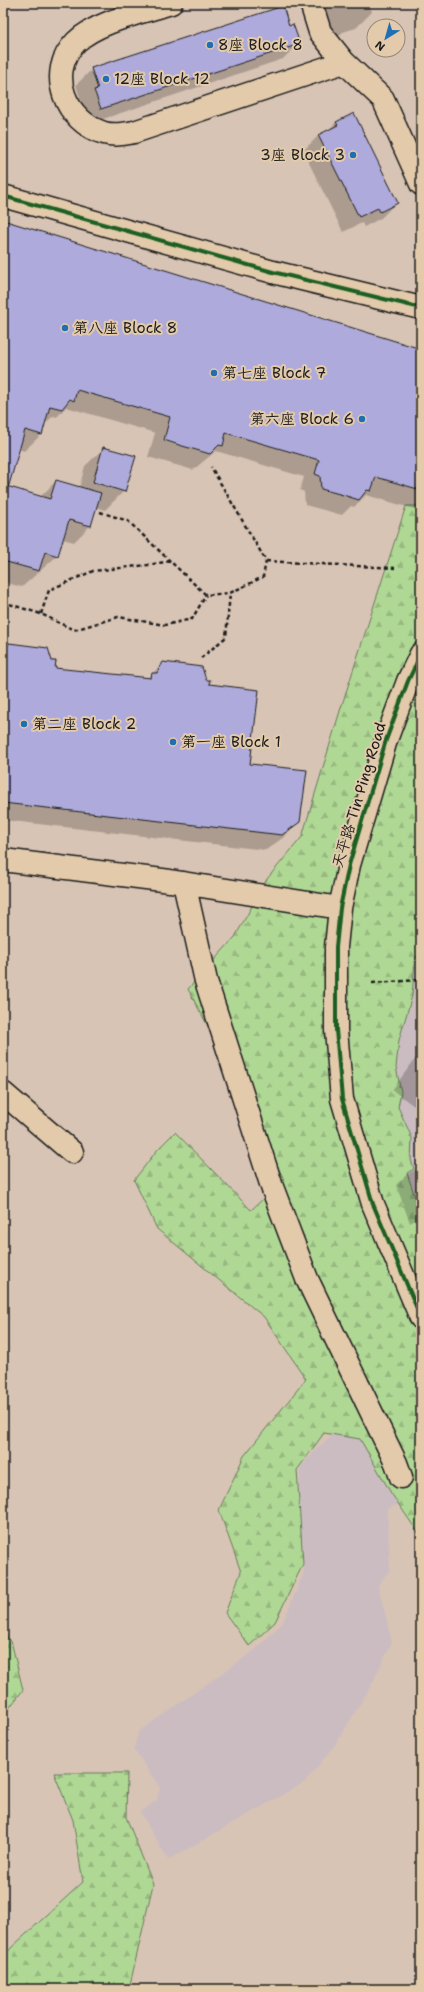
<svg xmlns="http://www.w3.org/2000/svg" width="424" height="1992" viewBox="0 0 424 1992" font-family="'Shantell Sans','LXGW WenKai TC',sans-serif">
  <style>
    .built { fill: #cbbcc1 }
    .forest { fill: url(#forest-firs); stroke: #667a58 }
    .shadow { fill: #0003 }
    .building { fill: #aeabdc; stroke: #1c1c1c }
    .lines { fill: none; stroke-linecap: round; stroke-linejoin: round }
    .minor-casing { stroke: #1c1c1c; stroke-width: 25 }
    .path { stroke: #1c1c1c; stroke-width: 2.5; stroke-dasharray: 4 3; stroke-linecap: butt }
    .minor { stroke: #e2caab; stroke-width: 22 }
    .cycleway-casing { stroke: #e2caab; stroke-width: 6 }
    .cycleway { stroke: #1b5e20; stroke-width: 4 }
    .poi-dot { fill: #1f6fb2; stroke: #e2caab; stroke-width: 1.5 }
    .labels { text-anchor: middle; stroke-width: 4; stroke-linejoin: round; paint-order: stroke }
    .poi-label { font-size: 15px; fill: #1c1c1c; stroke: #e2caab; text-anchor: start }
    .street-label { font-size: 15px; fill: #1c1c1c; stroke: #e2caab }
  </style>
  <defs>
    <pattern id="forest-firs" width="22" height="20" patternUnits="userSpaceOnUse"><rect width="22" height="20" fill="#b0d895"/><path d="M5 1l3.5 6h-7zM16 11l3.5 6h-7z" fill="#97b980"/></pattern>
  </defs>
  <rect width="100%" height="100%" fill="#d8c4b5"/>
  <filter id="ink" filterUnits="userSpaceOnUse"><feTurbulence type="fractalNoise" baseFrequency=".025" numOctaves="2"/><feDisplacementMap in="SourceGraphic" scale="8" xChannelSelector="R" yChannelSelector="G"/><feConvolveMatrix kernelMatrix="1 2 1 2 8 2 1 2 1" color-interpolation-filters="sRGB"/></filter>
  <g filter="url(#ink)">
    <!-- built -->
    <path class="built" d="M 421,825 L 421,1211 L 411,1188 L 407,1173 L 387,1076 Z
      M 350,1421 L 408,1500 L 387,1509 L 390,1570 L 378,1585 L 392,1642 L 371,1686 L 335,1745 L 305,1782 L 168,1860 L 140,1812 L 156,1801 L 160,1788 L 134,1749 L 138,1732 L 254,1651 L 283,1622 L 304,1572 L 299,1495 L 300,1467 L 318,1447 Z"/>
    <!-- forest -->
    <path class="forest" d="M 406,506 L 421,506 L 421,951 L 415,959 L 412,996 L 399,1040 L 396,1067 L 401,1092 L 398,1107 L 412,1138 L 411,1160 L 414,1169 L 407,1173 L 421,1215 L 421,1537 L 391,1493 L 360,1439 L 324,1433 L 297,1470 L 303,1564 L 275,1622 L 249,1646 L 225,1613 L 241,1572 L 219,1510 L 244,1456 L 306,1379 L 264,1317 L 157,1229 L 134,1180 L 158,1149 L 175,1132 L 251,1210 L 284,1180 L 217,1043 L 188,989 L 235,937 L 267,879 L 302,837 L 340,711 Z
      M 3,1630 L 12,1645 L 23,1690 L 3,1716 Z
      M 54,1773 L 127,1773 L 126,1817 L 153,1884 L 129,1989 L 3,1989 L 3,1957 L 12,1947 L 83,1882 L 73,1820 Z"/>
    <!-- shadow -->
    <path class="shadow" d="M 305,3 L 369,3 L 372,12 L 356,28 L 343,32 L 337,38 Z
      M 289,27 L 299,43 L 283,59 L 85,125 L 79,107 L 82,104 L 76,85 L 92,69 Z
      M 353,114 L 397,202 L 381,218 L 364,227 L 362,223 L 343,232 L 303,151 L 319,135 L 327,132 L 336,122 Z
      M 3,221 L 421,350 L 421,511 L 366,495 L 354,507 L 351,506 L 342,515 L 305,505 L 304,492 L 300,490 L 304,477 L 216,451 L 193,470 L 162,461 L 148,457 L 155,433 L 66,407 L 57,417 L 53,416 L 44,425 L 41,435 L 24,451 L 18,449 L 7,487 L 40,497 L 56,481 L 79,488 L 85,466 L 104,448 L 124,491 L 105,510 L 96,507 L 90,526 L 74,542 L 62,539 L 57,556 L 22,587 L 3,582 Z
      M 9,644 L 54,669 L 148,678 L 163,663 L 208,685 L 249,765 L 299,821 L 284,837 L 266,850 L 3,820 L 3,650 Z
      M 421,1051 L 421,1111 L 392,1090 Z
      M 421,1167 L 421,1217 L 410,1223 L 396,1185 L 407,1174 Z"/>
    <!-- building -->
    <path class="building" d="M 283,6 L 289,26 L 293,24 L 300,44 L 101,109 L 94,90 L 98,89 L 91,68 Z
      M 354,113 L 398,203 L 380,212 L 378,208 L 359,217 L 318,135 L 338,125 L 336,122 Z
      M 3,220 L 421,349 L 421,490 L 376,477 L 371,491 L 367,490 L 359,500 L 343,495 L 321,489 L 320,476 L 315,474 L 319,460 L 226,433 L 223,446 L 219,445 L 210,454 L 179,445 L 164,440 L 170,417 L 77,390 L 74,401 L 70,399 L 62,409 L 50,406 L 42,435 L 25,430 L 9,485 L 3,484 Z
      M 103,447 L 136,456 L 125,492 L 93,482 Z
      M 56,480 L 101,493 L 91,526 L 69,520 L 58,556 L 45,552 L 39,571 L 3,561 L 3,485 L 50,499 Z
      M 9,643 L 48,648 L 52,661 L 56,661 L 55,668 L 151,678 L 152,673 L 157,673 L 163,662 L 202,667 L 206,680 L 210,680 L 209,684 L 259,690 L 250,764 L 307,770 L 300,822 L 282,835 L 3,803 L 3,653 Z"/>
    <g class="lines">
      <defs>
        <path id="minor" d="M 171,3 C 143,12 96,22 76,42 C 45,73 66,122 104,133 C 114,136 124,134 134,132 L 344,62
          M 311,3 L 320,32 L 344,62 L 383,99 L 421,184
          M 3,196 L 273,272 L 421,308
          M 421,654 L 408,681 L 386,740 L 349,865 L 340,908 L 336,947 L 336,1030 L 342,1099 L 373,1204 L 421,1318
          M 3,860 L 170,881 L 340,908
          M 184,883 L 206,981 L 272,1187 L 307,1279 L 396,1463 L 401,1477
          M 3,1093 L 72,1152"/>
      </defs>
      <!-- minor casing -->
      <use href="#minor" class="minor-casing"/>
      <!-- path -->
      <path class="path" d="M 100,512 L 128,521 L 170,561
        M 266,561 L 395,568
        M 3,602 L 41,614 L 74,630 L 118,617 L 165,625 L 192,619 L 206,595
        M 41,614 L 49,590 L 93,571 L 148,565 L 170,561 L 206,595 L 230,593
        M 201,658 L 226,637 L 230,593 L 263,577 L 266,561 L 211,467
        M 372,983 L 421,980"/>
      <!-- minor -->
      <use href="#minor" class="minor"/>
      <defs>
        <path id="cycleway" d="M 3,196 L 273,272 L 421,308
          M 421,654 L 408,681 L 386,740 L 349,865 L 340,908 L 336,947 L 336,1030 L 342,1099 L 373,1204 L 421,1318"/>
      </defs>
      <!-- cycleway casing -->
      <use href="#cycleway" class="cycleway-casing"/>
      <!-- cycleway -->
      <use href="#cycleway" class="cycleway"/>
    </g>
  </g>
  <!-- markers -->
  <g class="poi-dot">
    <circle cx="210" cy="45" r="4"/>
    <circle cx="106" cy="79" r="4"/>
    <circle cx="353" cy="155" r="4"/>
    <circle cx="65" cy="328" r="4"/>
    <circle cx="214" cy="373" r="4"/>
    <circle cx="362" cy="419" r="4"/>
    <circle cx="24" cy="724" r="4"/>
    <circle cx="173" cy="742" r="4"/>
  </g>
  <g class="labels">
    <!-- poi labels -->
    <g class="poi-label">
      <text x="218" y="50">8座 Block 8</text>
      <text x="114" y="84">12座 Block 12</text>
      <text x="345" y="160" text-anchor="end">3座 Block 3</text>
      <text x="73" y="333">第八座 Block 8</text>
      <text x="222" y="378">第七座 Block 7</text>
      <text x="354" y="424" text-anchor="end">第六座 Block 6</text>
      <text x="32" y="729">第二座 Block 2</text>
      <text x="181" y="747">第一座 Block 1</text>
    </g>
    <!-- street labels -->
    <g class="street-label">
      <text transform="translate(359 795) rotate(-73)" y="5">天平路 Tin Ping Road</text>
    </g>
  </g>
  <!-- margin -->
  <rect width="424" height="1992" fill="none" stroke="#e2caab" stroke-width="16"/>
  <rect x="8" y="8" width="408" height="1976" fill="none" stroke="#1c1c1c" stroke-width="1.5" filter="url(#ink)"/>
  <!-- north arrow -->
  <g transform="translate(386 38) rotate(217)"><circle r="19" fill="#e2caab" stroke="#938472"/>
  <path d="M0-3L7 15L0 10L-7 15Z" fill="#1f6fb2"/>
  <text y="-6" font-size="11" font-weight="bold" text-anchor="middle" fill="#1c1c1c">N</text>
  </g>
</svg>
